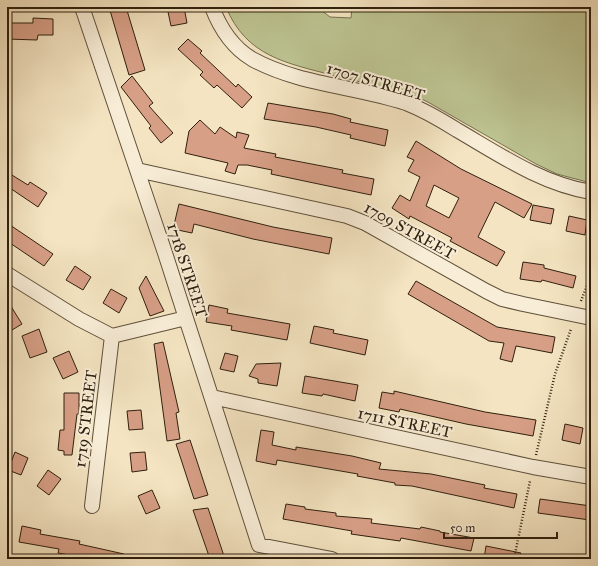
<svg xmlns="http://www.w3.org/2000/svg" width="598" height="566" viewBox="0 0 598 566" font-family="'IM FELL Great Primer',serif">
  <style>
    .green { fill: #bdc492; stroke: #767250 }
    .building { fill: #d79f86; stroke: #2f200e; fill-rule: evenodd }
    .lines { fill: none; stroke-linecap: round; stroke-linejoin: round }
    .street-casing { stroke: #60513b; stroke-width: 16 }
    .path { stroke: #2f200e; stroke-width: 2.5; stroke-dasharray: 1 2; stroke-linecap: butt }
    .street { stroke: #f8edd7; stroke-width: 14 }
    .labels { text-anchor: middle; stroke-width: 4; stroke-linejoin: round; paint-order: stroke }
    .street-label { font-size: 16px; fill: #2f200e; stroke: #f8edd7 }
  </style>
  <rect width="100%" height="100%" fill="#f4e4c1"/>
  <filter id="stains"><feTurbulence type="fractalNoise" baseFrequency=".005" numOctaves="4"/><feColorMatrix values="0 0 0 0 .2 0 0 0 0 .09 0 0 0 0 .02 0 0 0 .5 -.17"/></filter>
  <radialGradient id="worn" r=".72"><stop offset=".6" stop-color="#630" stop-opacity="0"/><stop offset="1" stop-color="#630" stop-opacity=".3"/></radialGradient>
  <!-- green -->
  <path class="green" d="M 226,7 L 317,7 L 330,17 L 351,18 L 352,7 L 591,7 L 591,183 L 557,174 L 536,164 L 426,101 L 410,94 C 384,88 358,81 332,75 C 286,63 246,56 226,7 Z"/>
  <!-- building -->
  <path class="building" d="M 109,7 L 126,7 L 145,70 L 129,75 Z
    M 167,7 L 184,7 L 187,23 L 171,26 Z
    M 33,18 L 53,19 L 53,35 L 38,35 L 37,40 L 7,39 L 7,23 L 33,23 Z
    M 188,39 L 202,51 L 200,53 L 236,87 L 238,84 L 252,97 L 242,108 L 217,85 L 214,88 L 200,75 L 203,72 L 178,49 Z
    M 132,76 L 153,103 L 149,106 L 173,133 L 161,143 L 149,128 L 151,126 L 121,87 Z
    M 268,103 L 333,114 L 351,119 L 350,122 L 388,130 L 385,146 L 350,138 L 351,135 L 316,127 L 264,119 Z
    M 200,120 L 215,134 L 220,127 L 236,138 L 237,132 L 249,135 L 244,148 L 276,154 L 275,157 L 343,170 L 342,173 L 374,179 L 371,195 L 271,174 L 272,170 L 247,165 L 238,165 L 235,174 L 225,171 L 228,163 L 185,153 L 189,131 Z
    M 416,141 L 461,169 L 532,204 L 524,218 L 495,202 L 478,237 L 505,252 L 497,266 L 450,241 L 452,238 L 410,216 L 409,219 L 392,208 L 400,195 L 410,201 L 420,177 L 408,171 L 414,160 L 407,157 ZM 434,185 L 459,198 L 449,218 L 426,206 Z
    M 7,172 L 28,185 L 30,182 L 47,193 L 38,207 L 7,186 Z
    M 179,204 L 273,227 L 332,238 L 329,254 L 253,239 L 194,224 L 192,233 L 173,229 Z
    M 533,205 L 554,209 L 551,224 L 530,220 Z
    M 569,216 L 587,220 L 585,235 L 566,231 Z
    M 7,223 L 53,254 L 44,266 L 7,241 Z
    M 523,262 L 544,265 L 544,268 L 576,276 L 573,288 L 542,280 L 541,282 L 520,279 Z
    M 75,266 L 91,277 L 83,290 L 66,280 Z
    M 146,276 L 164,311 L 150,316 L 139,288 Z
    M 416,281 L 497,327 L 555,337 L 552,353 L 516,346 L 512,362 L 500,359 L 504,343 L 489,341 L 408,294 Z
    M 111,289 L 127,298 L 119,313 L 103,303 Z
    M 7,300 L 22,324 L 7,333 Z
    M 209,305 L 228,309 L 227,313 L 290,324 L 287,340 L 231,330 L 232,326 L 206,322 Z
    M 314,326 L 334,330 L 333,333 L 368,340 L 365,355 L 310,343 Z
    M 39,329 L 47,352 L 30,358 L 22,336 Z
    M 163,342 L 179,412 L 176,413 L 180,439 L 167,441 L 154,344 Z
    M 69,351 L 78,372 L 63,379 L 53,358 Z
    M 225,353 L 238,356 L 234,372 L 220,369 Z
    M 281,363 L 277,386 L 258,383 L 258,379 L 249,376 L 256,364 Z
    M 305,376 L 358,385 L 355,401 L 323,394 L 322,396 L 302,393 Z
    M 394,391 L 485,412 L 536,420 L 533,436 L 466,424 L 400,409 L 399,412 L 379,408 L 382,392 L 394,394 Z
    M 64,393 L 79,393 L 79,414 L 77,414 L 72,455 L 64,455 L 64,451 L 58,450 L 60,430 L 64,430 Z
    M 141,410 L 143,429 L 129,430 L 127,411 Z
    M 565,424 L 583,428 L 580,444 L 562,440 Z
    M 261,430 L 274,432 L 272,445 L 296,450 L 296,447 L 352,456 L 381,463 L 379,469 L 431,474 L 485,485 L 484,488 L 517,494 L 514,508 L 412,486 L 395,485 L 395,483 L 357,476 L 358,474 L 277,460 L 276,465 L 256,461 Z
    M 190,440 L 208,495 L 194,499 L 176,444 Z
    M 15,452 L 28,458 L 21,475 L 8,470 Z
    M 145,452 L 147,470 L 132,472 L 130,453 Z
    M 48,470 L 61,479 L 49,495 L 37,486 Z
    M 152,490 L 160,508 L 146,514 L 138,496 Z
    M 540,499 L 591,506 L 590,520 L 538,513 Z
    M 286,504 L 305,507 L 305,509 L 336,513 L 336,516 L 372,519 L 371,523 L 420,529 L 421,527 L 440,531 L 440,532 L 474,538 L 471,551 L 401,538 L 400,541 L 351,534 L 352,531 L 283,519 Z
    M 208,508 L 225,559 L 210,559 L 193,510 Z
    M 22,526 L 41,530 L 40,534 L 80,541 L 79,544 L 124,554 L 123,559 L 92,559 L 58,553 L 59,549 L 19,542 Z
    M 486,546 L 521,553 L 520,559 L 484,559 Z"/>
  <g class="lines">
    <defs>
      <path id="street" d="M 82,7 L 165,253 L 259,545 L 332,559
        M 212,7 C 220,28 232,47 252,59 C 299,85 355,86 406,103 C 424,110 441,120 457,130 C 500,155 542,184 591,192
        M 137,170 L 347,216 L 365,223 L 486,291 L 502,299 L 523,304 L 591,318
        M 7,274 L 79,319 L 112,336 L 186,318
        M 212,397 L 533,467 L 591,477
        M 92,506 L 112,336"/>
    </defs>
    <!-- street casing -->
    <use href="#street" class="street-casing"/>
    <!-- path -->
    <path class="path" d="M 581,301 L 588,283 L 591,255
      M 536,455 L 555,374 L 571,329
      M 514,559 L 530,481"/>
    <!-- street -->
    <use href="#street" class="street"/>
  </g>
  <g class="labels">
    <!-- street labels -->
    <g class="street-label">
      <text transform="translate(376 81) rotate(16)" y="6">1707 STREET</text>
      <text transform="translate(410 230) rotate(29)" y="6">1709 STREET</text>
      <text transform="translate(188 270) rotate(72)" y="6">1718 STREET</text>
      <text transform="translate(85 419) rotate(-83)" y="6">1719 STREET</text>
      <text transform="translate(405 422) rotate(12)" y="6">1711 STREET</text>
    </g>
  </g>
  <!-- margin -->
  <rect width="598" height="566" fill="none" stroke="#f4e4c1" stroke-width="24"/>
  <rect x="8" y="8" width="582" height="550" fill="none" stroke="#2f200e" stroke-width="2"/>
  <rect x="12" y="12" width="574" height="542" fill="none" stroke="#2f200e"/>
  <!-- scale -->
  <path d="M444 532v6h113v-6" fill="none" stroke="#2f200e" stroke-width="2"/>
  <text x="450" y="532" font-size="12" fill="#2f200e" stroke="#f8edd7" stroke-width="3" paint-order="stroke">50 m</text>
  <rect width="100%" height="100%" filter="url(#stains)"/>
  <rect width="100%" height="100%" fill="url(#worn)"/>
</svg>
